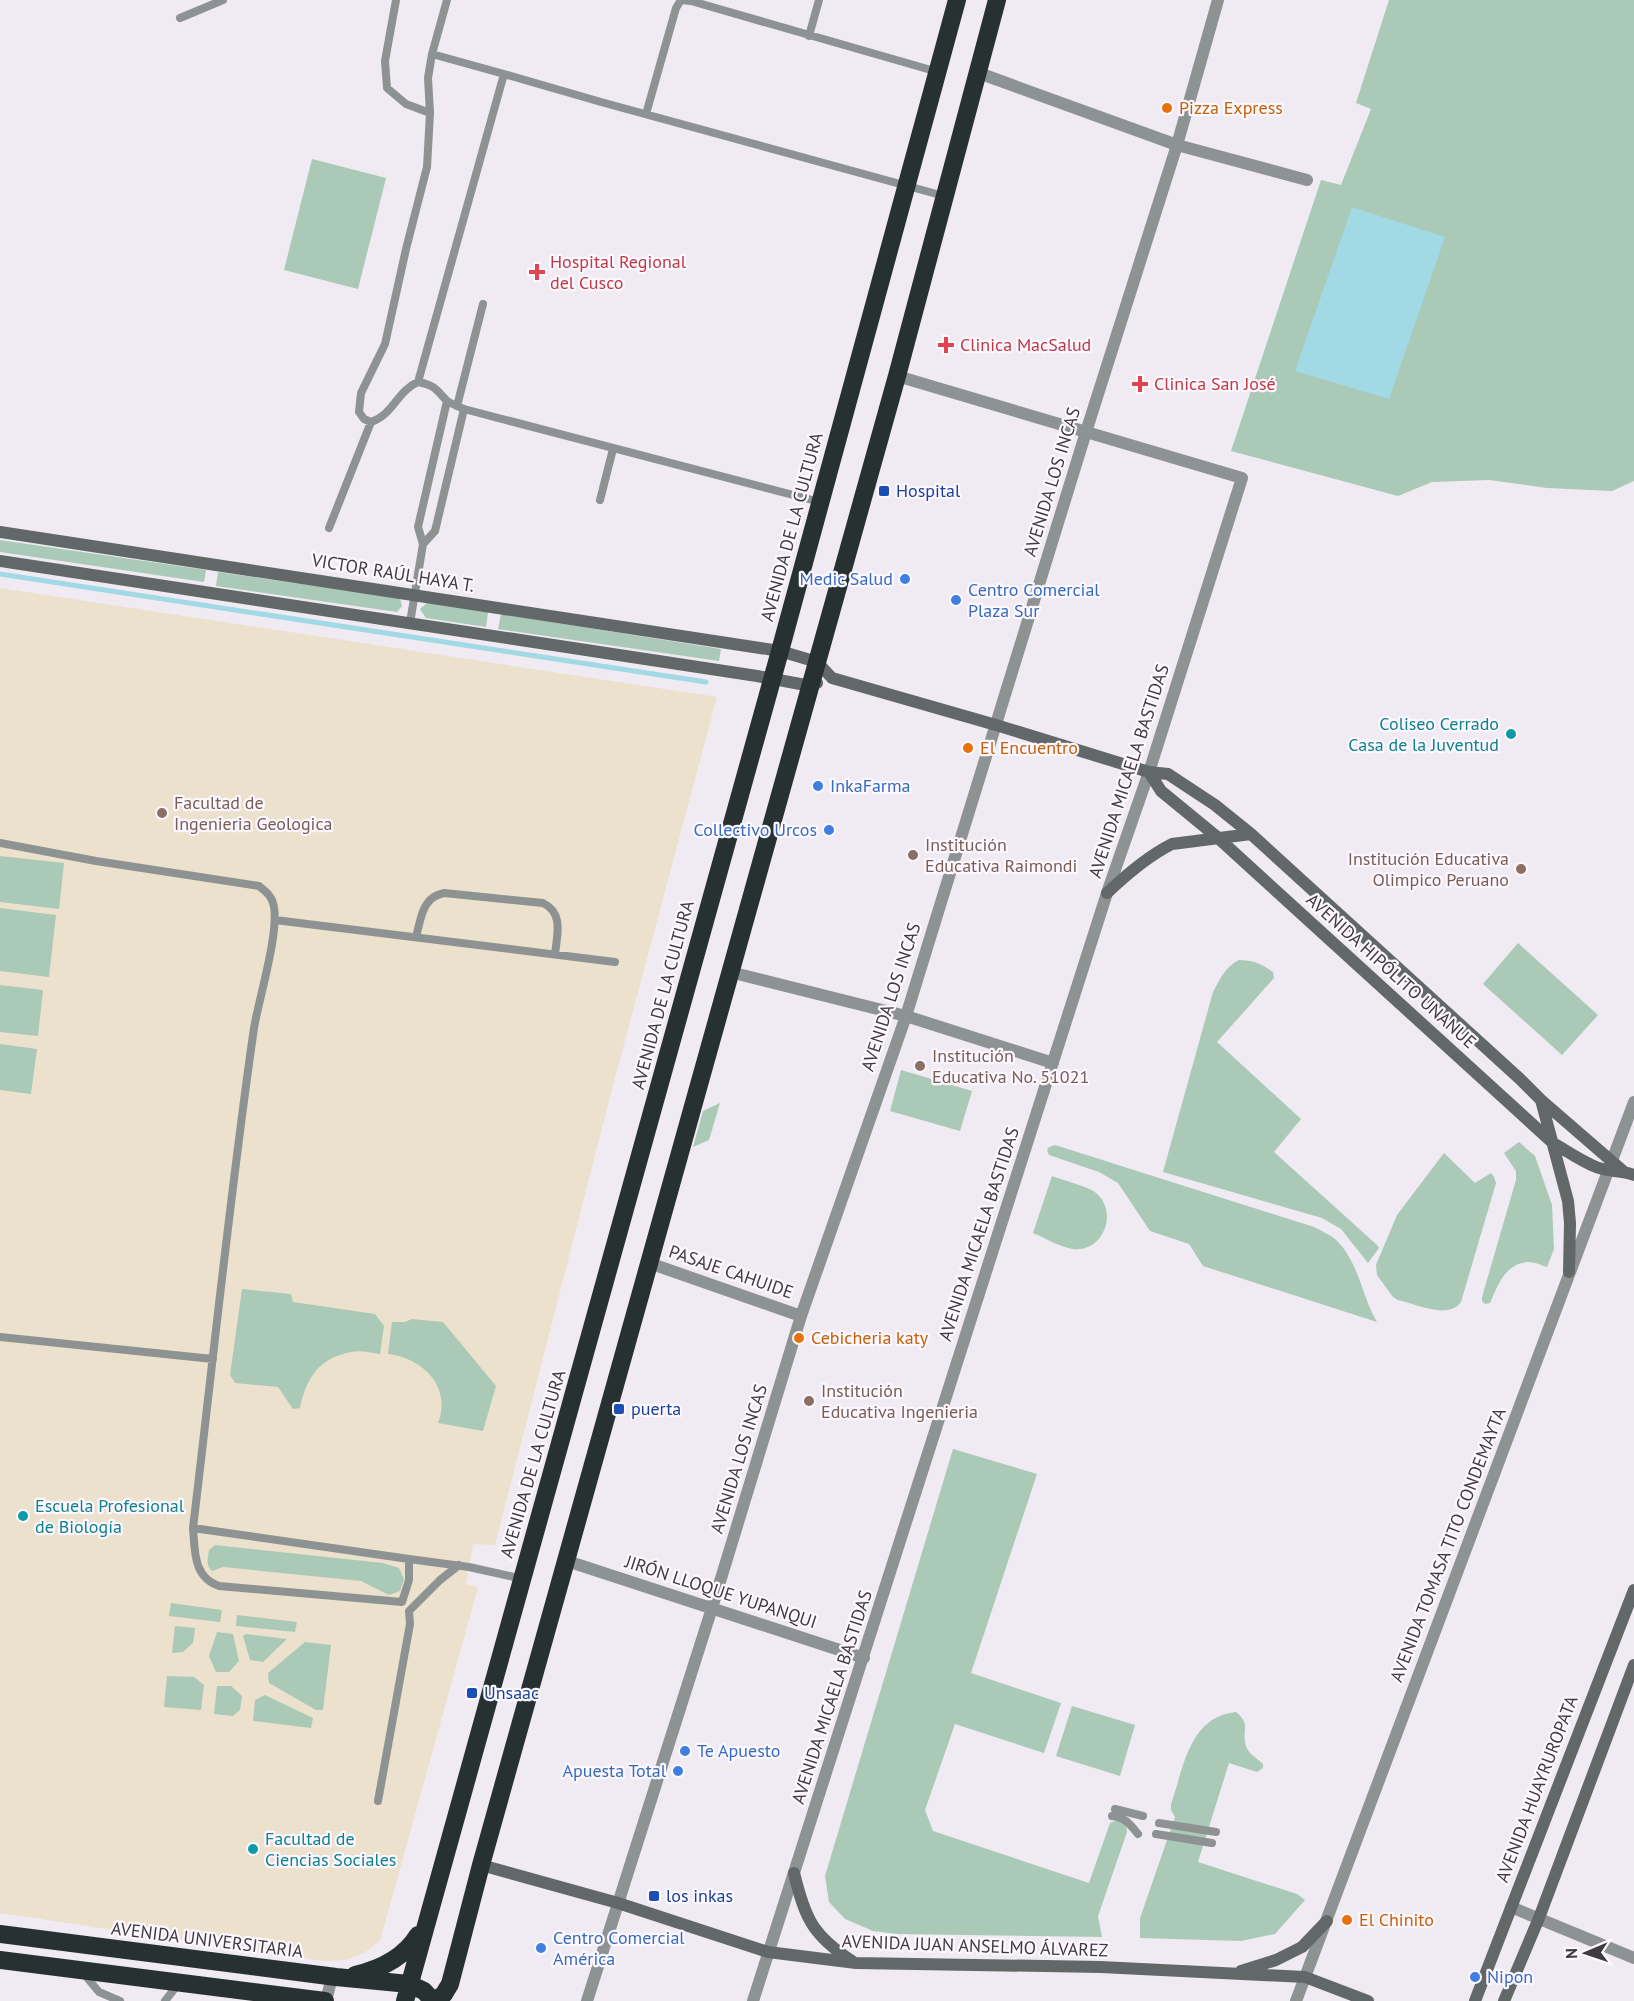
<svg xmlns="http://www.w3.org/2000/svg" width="1634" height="2001" viewBox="0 0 1634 2001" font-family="'PT Sans',sans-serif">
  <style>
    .education { fill: #ece1cc }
    .green { fill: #aac9b7 }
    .water { fill: #a1d9e5 }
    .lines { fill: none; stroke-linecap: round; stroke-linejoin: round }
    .stream { stroke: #a1d9e5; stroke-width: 5 }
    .lane { stroke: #8d9292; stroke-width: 8 }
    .street { stroke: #8d9292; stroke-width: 12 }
    .secondary { stroke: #616867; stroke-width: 12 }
    .highway { stroke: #283131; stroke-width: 18 }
    .food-dot { fill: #e8710a; stroke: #fdf7ff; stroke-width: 2 }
    .health-dot { fill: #e0444e; stroke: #fdf7ff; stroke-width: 2 }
    .transit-dot { fill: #1a4fb4; stroke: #fdf7ff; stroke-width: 2 }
    .shop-dot { fill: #3f7fe0; stroke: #fdf7ff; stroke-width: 2 }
    .culture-dot { fill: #0f9aa8; stroke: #fdf7ff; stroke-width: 2 }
    .education-dot { fill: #8d6e63; stroke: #fdf7ff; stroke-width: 2 }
    .labels { text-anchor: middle; stroke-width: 4.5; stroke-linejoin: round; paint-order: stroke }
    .food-label { font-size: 18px; fill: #c56008; stroke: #fdf7ff; text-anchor: start }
    .health-label { font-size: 18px; fill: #be3a42; stroke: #fdf7ff; text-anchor: start }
    .street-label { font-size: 18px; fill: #3e3c3f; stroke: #fdf7ff }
    .transit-label { font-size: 18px; fill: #164399; stroke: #fdf7ff; text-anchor: start }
    .shop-label { font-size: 18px; fill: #366cbe; stroke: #fdf7ff; text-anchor: start }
    .culture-label { font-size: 18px; fill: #0d838f; stroke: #fdf7ff; text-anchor: start }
    .education-label { font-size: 18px; fill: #785e54; stroke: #fdf7ff; text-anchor: start }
  </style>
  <rect width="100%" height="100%" fill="#f0eaf2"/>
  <!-- education -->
  <path class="education" d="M 0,588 L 717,697 L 612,1089 L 495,1545 L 473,1544 L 466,1584 L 478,1587 L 380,1941 L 364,1953 L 346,1960 L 324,1961 L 0,1913 Z"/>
  <!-- green -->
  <path class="green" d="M 1389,0 L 1634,0 L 1634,481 L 1612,491 L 1547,488 L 1489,480 L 1432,482 L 1398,496 L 1231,451 L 1321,180 L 1341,185 L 1371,109 L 1356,103 Z
    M 312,159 L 386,178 L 358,289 L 284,270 Z
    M 0,540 L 206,570 L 204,582 L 0,552 Z
    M 218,572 L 400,598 L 402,606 L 397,612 L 216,586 Z
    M 428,602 L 488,612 L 486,627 L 426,618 L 420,609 Z
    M 501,614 L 721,649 L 719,661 L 498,629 Z
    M 0,856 L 64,863 L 59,909 L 0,902 Z
    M 0,908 L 56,915 L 49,977 L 0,971 Z
    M 1518,943 L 1598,1015 L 1562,1055 L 1483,984 Z
    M 1239,960 C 1253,960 1262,964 1273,972 L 1274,978 L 1217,1042 L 1301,1119 L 1274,1152 L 1377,1245 L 1379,1248 L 1368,1263 L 1341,1229 L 1322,1218 L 1163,1172 L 1213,992 C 1220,979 1225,967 1239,960 Z
    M 0,985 L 43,990 L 38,1036 L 0,1032 Z
    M 0,1044 L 37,1049 L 31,1094 L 0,1090 Z
    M 901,1070 L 972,1091 L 960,1131 L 890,1111 Z
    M 720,1103 L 709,1140 L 693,1147 L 703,1111 Z
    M 1519,1142 L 1535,1156 L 1552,1205 L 1554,1249 L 1547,1267 C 1541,1265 1534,1262 1528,1262 C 1505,1263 1497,1287 1490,1303 L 1485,1304 L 1482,1301 L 1482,1297 L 1516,1180 L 1516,1171 L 1504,1153 Z
    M 1055,1145 L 1314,1227 C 1321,1231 1329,1234 1335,1239 C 1359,1261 1361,1295 1377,1322 L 1203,1266 L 1189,1244 L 1150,1231 L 1118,1183 L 1099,1172 L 1049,1155 L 1047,1150 L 1049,1147 Z
    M 1444,1153 L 1475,1183 L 1491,1173 L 1494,1177 L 1496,1183 L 1461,1302 C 1448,1320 1417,1304 1398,1300 L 1393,1297 L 1377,1275 L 1376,1265 L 1397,1215 Z
    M 1052,1176 C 1062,1180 1090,1187 1096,1193 C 1119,1212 1103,1253 1073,1249 C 1060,1247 1045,1238 1033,1233 Z
    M 242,1289 L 291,1294 L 293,1302 L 375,1314 L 384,1326 L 380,1354 C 371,1353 360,1350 351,1352 C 319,1358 306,1378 300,1408 L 293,1409 L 278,1387 L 235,1383 L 230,1375 Z
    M 412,1319 L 443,1322 L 496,1386 L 483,1431 L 438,1423 C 452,1387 423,1358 388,1354 L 392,1322 L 405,1322 Z
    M 953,1449 L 1037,1474 L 971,1673 L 1061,1703 L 1044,1753 L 955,1724 L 925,1810 L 933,1831 L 1089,1883 L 1110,1823 L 1117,1820 L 1126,1824 L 1127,1832 L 1098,1916 L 1102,1937 L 897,1934 L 873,1931 L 845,1919 L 829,1902 L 825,1876 Z
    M 215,1545 L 383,1563 L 399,1568 L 404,1579 L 400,1591 L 389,1595 L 361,1581 L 223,1567 L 212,1571 C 205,1565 208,1558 209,1550 Z
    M 171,1603 L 222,1610 L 220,1622 L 169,1616 Z
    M 237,1615 L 297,1622 L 295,1632 L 236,1626 Z
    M 175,1626 L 195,1628 L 193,1643 L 183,1652 L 172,1653 Z
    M 217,1632 L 233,1634 L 239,1661 L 229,1672 L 216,1672 L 209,1656 Z
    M 246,1634 L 287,1639 L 263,1662 L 250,1660 L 243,1636 Z
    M 305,1642 L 331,1645 L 323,1710 L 316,1710 L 269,1683 L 268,1673 Z
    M 167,1676 L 194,1677 L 204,1685 L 201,1710 L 164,1707 Z
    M 217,1686 L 231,1686 L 242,1696 L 240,1710 L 233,1716 L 214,1714 Z
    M 265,1695 L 313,1718 L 311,1728 L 253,1721 L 255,1700 Z
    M 1072,1706 L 1135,1725 L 1120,1776 L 1056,1756 Z
    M 1236,1712 C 1250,1724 1243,1727 1245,1742 C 1246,1753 1256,1757 1263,1764 L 1263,1768 L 1257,1772 L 1229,1763 L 1198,1862 L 1297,1894 L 1305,1900 L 1275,1934 L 1241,1941 L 1140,1938 L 1140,1918 L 1175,1817 L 1171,1810 L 1171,1804 C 1184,1767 1189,1717 1236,1712 Z"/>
  <!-- water -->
  <path class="water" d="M 1352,207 L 1445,237 L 1389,399 L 1295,371 Z"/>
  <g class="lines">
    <!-- stream -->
    <path class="stream" d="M 0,574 L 706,682"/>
    <!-- lane -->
    <path class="lane" d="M 396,0 L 385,61 L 387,88 L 406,104 L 430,113
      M 180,18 L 223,0
      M 809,36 L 819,0
      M 432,54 L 504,74
      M 646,114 L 676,8 L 681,0 L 691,1 L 938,72
      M 418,382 C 397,391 393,415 371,422 L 364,419 L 359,412 L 361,393 L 385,344 L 406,249 L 427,167 L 430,113 L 428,78 L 432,54 L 447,0
      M 447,401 L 418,527 L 423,544 L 435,531 L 464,409
      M 457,406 L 483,304
      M 600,500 L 613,449
      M 820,502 L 464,409 C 459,407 451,404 446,400 C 436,389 434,385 418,382 L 504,74 L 601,102 L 944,196
      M 329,528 L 371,422
      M 410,623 L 423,544
      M 0,843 L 96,861 L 259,886 C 265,891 271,895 273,903 C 281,927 259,998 254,1028 C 230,1194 213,1361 193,1528 C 195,1551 193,1577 219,1586 L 402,1602 L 409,1580 L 409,1559 L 469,1567 L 523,1579
      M 275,920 L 615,962
      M 416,937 C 421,919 422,897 444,893 L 543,903 C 564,913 557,935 555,954
      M 0,1337 L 213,1359
      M 193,1528 L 409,1559
      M 378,1801 L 410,1624 L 409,1611 L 440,1580 L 459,1565
      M 1115,1809 L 1143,1816
      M 1112,1816 C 1125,1817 1130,1824 1138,1834
      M 1159,1823 L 1216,1832
      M 1156,1834 L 1212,1843
      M 84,1974 L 99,1992 L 120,2001
      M 165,2001 L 179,1983"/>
    <!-- street -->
    <path class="street" d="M 976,72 L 1177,145 L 1307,180
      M 730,972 L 906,1016 L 1053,1063
      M 649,1263 L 801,1316
      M 567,1561 L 864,1658
      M 1511,1907 L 1634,1958
      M 326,2001 L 332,1977
      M 587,2001 L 712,1608 L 801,1316 L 906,1016 L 1086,432 L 1177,145 L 1218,0
      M 753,2001 L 1107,893 L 1149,772 L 1242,478 L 897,376
      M 1296,2001 L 1634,1102"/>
    <!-- secondary -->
    <path class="secondary" d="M 0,532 L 780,651 L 817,662 L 832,678
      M 0,561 L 757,676 L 811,686 L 817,683
      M 832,678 L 996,725 L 1149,772 L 1168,774 L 1215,805 L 1251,834 L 1520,1079 L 1541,1100 L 1623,1171
      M 1149,772 L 1161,791 L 1217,837 L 1553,1143 C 1567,1151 1581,1161 1596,1167 C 1608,1172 1621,1170 1634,1175
      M 1107,893 C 1127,874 1148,856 1172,844 L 1251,834
      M 1541,1100 L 1568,1201 L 1570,1223 L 1569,1272
      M 481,1865 L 618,1903 L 768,1952 L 856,1963 L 1101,1967 L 1305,1977 L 1368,2001
      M 794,1873 C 805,1918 812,1935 852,1961
      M 1241,1971 L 1276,1960 L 1302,1947 L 1327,1921
      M 1475,2001 L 1634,1590
      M 1504,2001 L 1539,1918 L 1634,1665"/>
    <!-- highway -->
    <path class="highway" d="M 0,1934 L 336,1977 L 409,1984 L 424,1991 L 433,2001
      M 0,1960 L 325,2001
      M 355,1975 C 381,1969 404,1958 418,1935
      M 405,2001 L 780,651 L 957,0
      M 434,2001 L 444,1994 L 450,1984 L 481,1865 L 897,376 L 997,0"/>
  </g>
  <!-- markers -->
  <g class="food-dot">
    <circle cx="1167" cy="108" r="6"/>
    <circle cx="968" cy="748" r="6"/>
    <circle cx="799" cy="1338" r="6"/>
    <circle cx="1347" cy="1920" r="6"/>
  </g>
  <g class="health-dot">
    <path d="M534 263h6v6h6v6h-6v6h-6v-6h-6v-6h6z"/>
    <path d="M943 336h6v6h6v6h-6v6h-6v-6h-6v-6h6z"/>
    <path d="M1137 375h6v6h6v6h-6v6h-6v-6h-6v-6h6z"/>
  </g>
  <g class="transit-dot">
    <rect x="878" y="485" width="12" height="12" rx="3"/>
    <rect x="613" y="1403" width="12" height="12" rx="3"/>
    <rect x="466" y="1687" width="12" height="12" rx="3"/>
    <rect x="648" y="1890" width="12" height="12" rx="3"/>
  </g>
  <g class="shop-dot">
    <circle cx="905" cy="579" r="6"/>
    <circle cx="956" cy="600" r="6"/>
    <circle cx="818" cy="786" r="6"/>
    <circle cx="829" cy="830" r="6"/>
    <circle cx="685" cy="1751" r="6"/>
    <circle cx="678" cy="1771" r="6"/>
    <circle cx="541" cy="1948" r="6"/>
    <circle cx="1475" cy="1977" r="6"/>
  </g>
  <g class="culture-dot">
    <circle cx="1511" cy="734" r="6"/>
    <circle cx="23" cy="1516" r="6"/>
    <circle cx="253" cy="1849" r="6"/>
  </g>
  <g class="education-dot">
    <circle cx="162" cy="813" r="6"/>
    <circle cx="913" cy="855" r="6"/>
    <circle cx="1521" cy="869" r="6"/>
    <circle cx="920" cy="1066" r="6"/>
    <circle cx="809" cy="1401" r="6"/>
  </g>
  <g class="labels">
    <!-- food labels -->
    <g class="food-label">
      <text x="1179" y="114">Pizza Express</text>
      <text x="980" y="754">El Encuentro</text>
      <text x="811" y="1344">Cebicheria katy</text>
      <text x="1359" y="1926">El Chinito</text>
    </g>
    <!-- health labels -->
    <g class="health-label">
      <text x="550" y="268">Hospital Regional<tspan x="550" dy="21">del Cusco</tspan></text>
      <text x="960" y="351">Clinica MacSalud</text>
      <text x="1154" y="390">Clinica San José</text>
    </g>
    <!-- street labels -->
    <g class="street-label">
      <text transform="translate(1052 482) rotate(-73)" y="6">AVENIDA LOS INCAS</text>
      <text transform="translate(792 527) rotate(-75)" y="6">AVENIDA DE LA CULTURA</text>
      <text transform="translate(393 573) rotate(9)" y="6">VICTOR RAÚL HAYA T.</text>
      <text transform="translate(1129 771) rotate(-72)" y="6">AVENIDA MICAELA BASTIDAS</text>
      <text transform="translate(1391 971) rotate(42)" y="6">AVENIDA HIPÓLITO UNANUE</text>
      <text transform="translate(663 995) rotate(-75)" y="6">AVENIDA DE LA CULTURA</text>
      <text transform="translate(891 997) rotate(-72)" y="6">AVENIDA LOS INCAS</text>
      <text transform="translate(979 1234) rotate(-72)" y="6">AVENIDA MICAELA BASTIDAS</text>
      <text transform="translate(731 1272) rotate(19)" y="6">PASAJE CAHUIDE</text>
      <text transform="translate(739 1459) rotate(-73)" y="6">AVENIDA LOS INCAS</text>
      <text transform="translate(533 1464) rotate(-74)" y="6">AVENIDA DE LA CULTURA</text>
      <text transform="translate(1448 1545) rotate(-69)" y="6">AVENIDA TOMASA TITO CONDEMAYTA</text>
      <text transform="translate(721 1592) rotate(18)" y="6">JIRÓN LLOQUE YUPANQUI</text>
      <text transform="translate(832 1697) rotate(-72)" y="6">AVENIDA MICAELA BASTIDAS</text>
      <text transform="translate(1537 1789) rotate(-69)" y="6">AVENIDA HUAYRUROPATA</text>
      <text transform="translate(207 1940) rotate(7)" y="6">AVENIDA UNIVERSITARIA</text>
      <text transform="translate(975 1946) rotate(2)" y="6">AVENIDA JUAN ANSELMO ÁLVAREZ</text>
    </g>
    <!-- transit labels -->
    <g class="transit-label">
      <text x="896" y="497">Hospital</text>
      <text x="631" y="1415">puerta</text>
      <text x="484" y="1699">Unsaac</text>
      <text x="666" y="1902">los inkas</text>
    </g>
    <!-- shop labels -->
    <g class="shop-label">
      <text x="893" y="585" text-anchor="end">Medic Salud</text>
      <text x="968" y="596">Centro Comercial<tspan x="968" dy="21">Plaza Sur</tspan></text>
      <text x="830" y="792">InkaFarma</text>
      <text x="817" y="836" text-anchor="end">Collectivo Urcos</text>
      <text x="697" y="1757">Te Apuesto</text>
      <text x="666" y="1777" text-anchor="end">Apuesta Total</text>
      <text x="553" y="1944">Centro Comercial<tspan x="553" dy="21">América</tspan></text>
      <text x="1487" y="1983">Nipon</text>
    </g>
    <!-- culture labels -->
    <g class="culture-label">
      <text x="1499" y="730" text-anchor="end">Coliseo Cerrado<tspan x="1499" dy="21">Casa de la Juventud</tspan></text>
      <text x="35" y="1512">Escuela Profesional<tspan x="35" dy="21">de Biología</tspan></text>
      <text x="265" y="1845">Facultad de<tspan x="265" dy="21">Ciencias Sociales</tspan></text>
    </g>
    <!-- education labels -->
    <g class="education-label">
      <text x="174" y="809">Facultad de<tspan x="174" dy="21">Ingenieria Geologica</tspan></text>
      <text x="925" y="851">Institución<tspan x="925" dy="21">Educativa Raimondi</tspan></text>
      <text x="1509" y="865" text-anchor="end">Institución Educativa<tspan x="1509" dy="21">Olimpico Peruano</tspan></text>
      <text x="932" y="1062">Institución<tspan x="932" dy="21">Educativa No. 51021</tspan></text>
      <text x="821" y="1397">Institución<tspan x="821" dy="21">Educativa Ingenieria</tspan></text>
    </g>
  </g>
  <!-- north arrow -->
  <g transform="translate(1586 1953) rotate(268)" stroke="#fdf7ff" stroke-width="4.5" paint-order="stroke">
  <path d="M0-4.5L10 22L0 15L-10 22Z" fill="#3e3c3f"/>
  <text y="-9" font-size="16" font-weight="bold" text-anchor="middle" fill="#3e3c3f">N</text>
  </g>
</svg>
